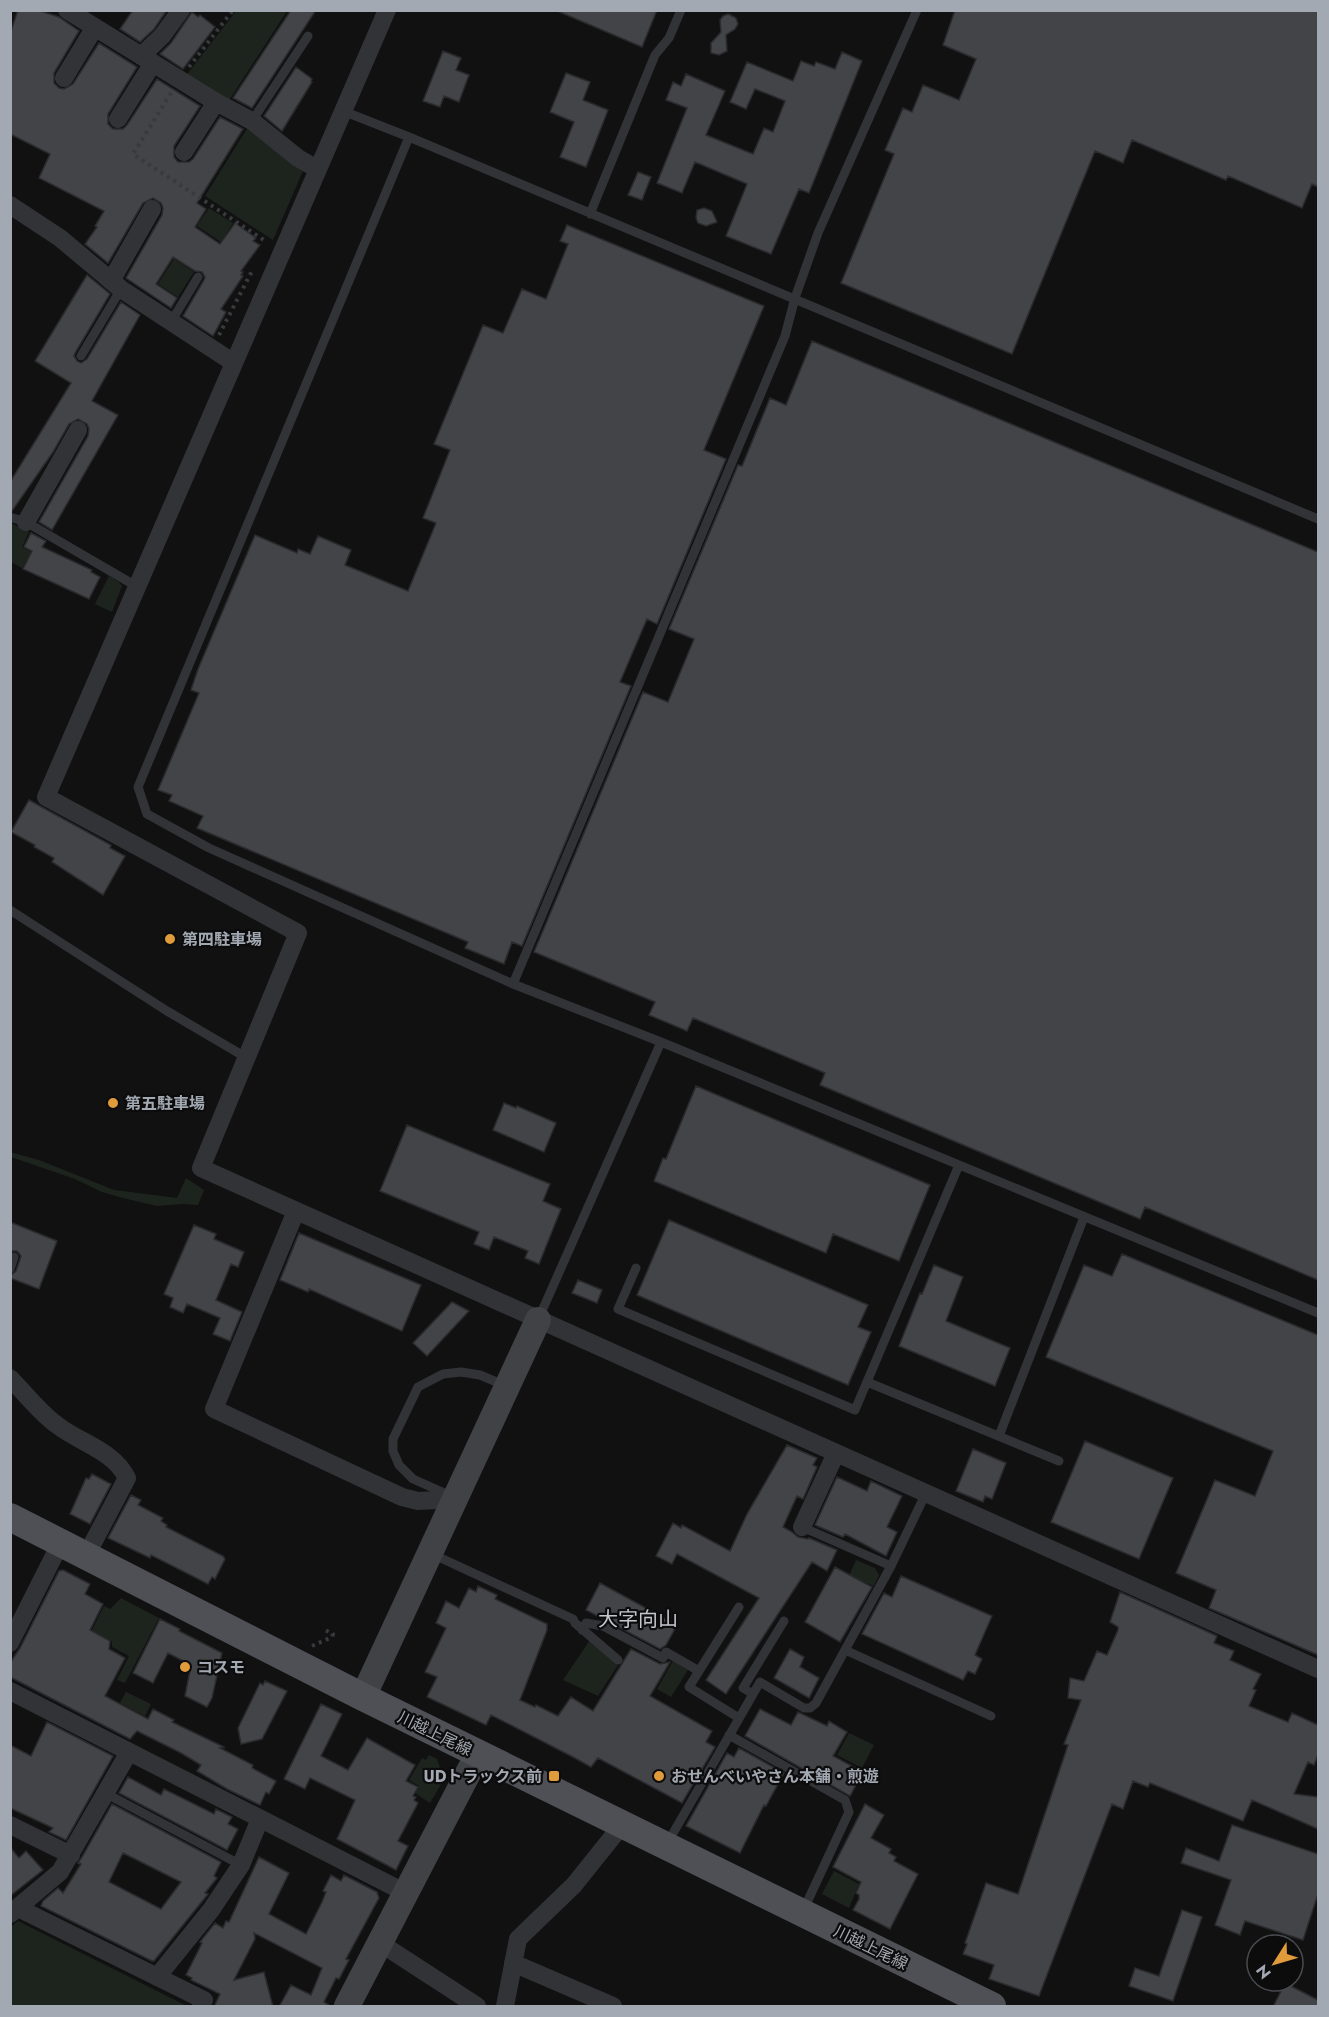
<svg xmlns="http://www.w3.org/2000/svg" width="1329" height="2017" viewBox="0 0 1329 2017" font-family="Jost,'Noto Sans JP',sans-serif">
  <style>
    .green { fill: #1d241e }
    .building { fill: #424448; stroke: #2b2b2e; stroke-width: 1.5; fill-rule: evenodd }
    .lines { fill: none; stroke-linecap: round; stroke-linejoin: round }
    .path { stroke: #383a3e; stroke-width: 4; stroke-dasharray: 3 4.5; stroke-linecap: butt }
    .lane { stroke: #323337; stroke-width: 9 }
    .street { stroke: #323337; stroke-width: 18 }
    .secondary { stroke: #404246; stroke-width: 26 }
    .primary { stroke: #4e5055; stroke-width: 28 }
    .poi-dot { fill: #e19b3a; stroke: #0c0c0d; stroke-width: 2 }
    .labels { text-anchor: middle; stroke-width: 4.5; stroke-linejoin: round; paint-order: stroke }
    .poi-label { font-size: 16px; font-weight: bold; fill: #a3a9b2; stroke: #0c0c0d; text-anchor: start }
    .street-label { font-size: 16px; fill: #a3a9b2; stroke: #0c0c0d }
    .quarter-label { font-size: 20px; fill: #c4c7ce; stroke: #0c0c0d }
  </style>
  <rect width="100%" height="100%" fill="#111112"/>
  <!-- green -->
  <path class="green" d="M 236,11 L 287,11 L 228,102 L 185,77 Z
    M 248,127 L 303,171 L 273,240 L 205,196 Z
    M 209,208 L 233,223 L 221,242 L 197,226 Z
    M 174,259 L 194,272 L 178,297 L 158,284 Z
    M 11,523 L 29,532 L 22,547 L 31,552 L 22,568 L 11,562 Z
    M 109,576 L 119,582 L 122,586 L 112,612 L 95,604 Z
    M 10,1152 L 39,1160 L 114,1190 L 177,1198 L 186,1178 L 204,1190 L 198,1205 L 182,1204 L 157,1206 L 123,1198 L 102,1192 L 75,1179 L 11,1157 Z
    M 856,1560 L 875,1568 L 879,1575 L 874,1586 L 849,1576 Z
    M 121,1598 L 159,1618 L 125,1683 L 117,1680 L 129,1656 L 112,1647 L 112,1641 L 91,1632 L 104,1606 L 110,1609 Z
    M 590,1640 L 618,1665 L 598,1696 L 563,1680 Z
    M 673,1661 L 688,1670 L 671,1697 L 657,1689 Z
    M 126,1692 L 151,1704 L 145,1716 L 120,1703 Z
    M 849,1733 L 874,1745 L 862,1768 L 837,1755 Z
    M 429,1755 L 437,1759 L 444,1779 L 430,1803 L 415,1793 L 419,1786 L 409,1780 L 422,1758 L 426,1760 Z
    M 834,1871 L 859,1884 L 849,1908 L 822,1894 Z
    M 18,1921 L 187,2006 L 11,2006 L 11,1927 Z"/>
  <!-- building -->
  <path class="building" d="M 18,10 L 37,10 L 59,17 L 79,31 L 54,73 L 54,83 L 59,88 L 64,89 L 73,84 L 99,43 L 137,67 L 108,114 L 108,124 L 113,129 L 123,129 L 127,125 L 157,79 L 200,106 L 174,146 L 174,157 L 178,162 L 189,162 L 193,159 L 220,117 L 243,129 L 197,203 L 206,209 L 195,227 L 220,244 L 235,223 L 256,238 L 253,241 L 260,245 L 241,271 L 243,272 L 241,275 L 243,276 L 221,309 L 226,312 L 213,336 L 183,316 L 204,280 L 205,277 L 202,272 L 195,271 L 173,257 L 156,284 L 177,298 L 171,308 L 126,278 L 162,215 L 163,208 L 161,203 L 153,198 L 143,203 L 108,263 L 85,244 L 97,227 L 95,226 L 104,211 L 39,178 L 50,154 L 10,134 L 10,34 Z
    M 133,10 L 167,10 L 154,29 L 140,42 L 120,29 Z
    M 291,10 L 316,10 L 252,108 L 233,98 Z
    M 555,10 L 657,10 L 642,47 Z
    M 955,10 L 1318,10 L 1318,187 L 1312,184 L 1302,208 L 1228,176 L 1226,180 L 1132,140 L 1123,163 L 1095,151 L 1012,354 L 841,283 L 894,154 L 885,150 L 903,108 L 912,112 L 923,85 L 959,100 L 976,59 L 943,45 Z
    M 192,12 L 198,17 L 200,15 L 215,27 L 183,69 L 160,54 L 171,43 Z
    M 728,14 L 736,18 L 738,24 L 735,29 L 726,35 L 727,51 L 719,55 L 711,53 L 711,43 L 721,32 L 720,20 L 723,16 Z
    M 443,51 L 461,58 L 456,70 L 469,75 L 459,102 L 444,96 L 440,107 L 423,101 Z
    M 842,52 L 862,61 L 809,193 L 799,189 L 771,254 L 726,236 L 747,184 L 695,162 L 682,193 L 657,183 L 687,108 L 666,100 L 673,82 L 681,86 L 686,74 L 725,91 L 706,135 L 753,154 L 764,128 L 773,132 L 785,101 L 755,89 L 746,109 L 730,102 L 747,62 L 793,81 L 801,61 L 814,66 L 816,62 L 835,69 Z
    M 296,67 L 312,79 L 311,81 L 312,82 L 282,131 L 264,116 Z
    M 566,73 L 590,82 L 583,100 L 608,110 L 586,167 L 560,157 L 574,122 L 550,112 Z
    M 638,172 L 651,177 L 642,200 L 628,195 Z
    M 704,208 L 712,211 L 717,222 L 706,226 L 698,223 L 696,218 L 697,210 Z
    M 567,225 L 764,306 L 704,450 L 726,459 L 657,624 L 647,619 L 620,682 L 631,686 L 522,946 L 512,942 L 504,964 L 465,948 L 468,942 L 197,828 L 203,816 L 169,801 L 172,795 L 158,790 L 199,693 L 191,690 L 198,669 L 255,535 L 297,553 L 298,549 L 310,554 L 318,536 L 351,550 L 345,565 L 408,591 L 436,523 L 423,518 L 450,450 L 434,444 L 483,325 L 503,333 L 522,289 L 546,299 L 568,244 L 560,241 Z
    M 87,275 L 110,294 L 75,353 L 74,356 L 77,361 L 81,363 L 87,359 L 121,302 L 140,315 L 92,401 L 118,415 L 52,530 L 39,522 L 88,436 L 89,429 L 87,424 L 78,419 L 69,424 L 53,452 L 12,511 L 10,510 L 10,482 L 71,383 L 35,361 Z
    M 812,341 L 1318,552 L 1318,1280 L 1145,1207 L 1140,1219 L 820,1085 L 825,1073 L 693,1018 L 687,1031 L 649,1015 L 655,1002 L 534,952 L 643,692 L 668,702 L 694,639 L 669,629 L 738,465 L 742,466 L 770,398 L 786,405 Z
    M 31,533 L 46,541 L 42,547 L 92,570 L 91,572 L 100,577 L 89,599 L 23,569 L 32,551 L 24,547 Z
    M 29,800 L 111,845 L 110,848 L 125,856 L 103,895 L 52,862 L 54,858 L 34,847 L 35,845 L 11,832 Z
    M 696,1086 L 930,1185 L 899,1261 L 833,1234 L 826,1253 L 654,1181 L 663,1158 L 666,1159 Z
    M 504,1103 L 516,1108 L 517,1106 L 556,1123 L 544,1152 L 493,1130 Z
    M 407,1125 L 550,1184 L 543,1201 L 561,1209 L 539,1264 L 525,1258 L 528,1251 L 494,1237 L 489,1250 L 474,1244 L 479,1232 L 380,1191 Z
    M 669,1220 L 868,1305 L 858,1327 L 871,1332 L 848,1385 L 637,1295 Z
    M 10,1222 L 57,1241 L 39,1289 L 10,1278 L 10,1276 L 16,1271 L 21,1256 L 17,1251 L 10,1251 Z
    M 194,1225 L 216,1234 L 214,1239 L 244,1252 L 238,1267 L 231,1264 L 216,1300 L 242,1312 L 230,1341 L 213,1334 L 220,1318 L 187,1304 L 183,1313 L 170,1307 L 173,1298 L 164,1294 Z
    M 299,1233 L 421,1285 L 402,1331 L 309,1289 L 308,1292 L 280,1280 Z
    M 1122,1254 L 1318,1335 L 1318,1655 L 1209,1608 L 1216,1590 L 1176,1573 L 1215,1480 L 1255,1496 L 1273,1451 L 1046,1357 L 1084,1265 L 1112,1276 Z
    M 934,1265 L 963,1277 L 946,1321 L 1010,1348 L 995,1386 L 899,1346 L 920,1293 L 922,1294 Z
    M 578,1280 L 602,1290 L 597,1303 L 572,1293 Z
    M 452,1302 L 469,1311 L 427,1356 L 413,1343 Z
    M 1085,1441 L 1173,1478 L 1139,1559 L 1051,1522 Z
    M 787,1445 L 817,1458 L 813,1465 L 817,1467 L 803,1499 L 797,1496 L 783,1527 L 792,1532 L 798,1537 L 808,1539 L 809,1538 L 837,1550 L 827,1571 L 812,1562 L 726,1694 L 706,1680 L 759,1598 L 677,1554 L 672,1564 L 656,1556 L 673,1523 L 681,1528 L 682,1525 L 730,1551 L 747,1514 Z
    M 973,1449 L 1006,1463 L 992,1499 L 985,1496 L 983,1502 L 956,1491 Z
    M 92,1474 L 111,1484 L 90,1524 L 70,1514 L 86,1478 L 89,1479 Z
    M 837,1477 L 867,1491 L 871,1481 L 902,1496 L 887,1527 L 897,1532 L 886,1556 L 845,1534 L 843,1537 L 815,1525 Z
    M 131,1495 L 141,1500 L 138,1505 L 163,1518 L 161,1521 L 167,1525 L 166,1527 L 223,1556 L 225,1559 L 215,1579 L 212,1577 L 208,1584 L 151,1555 L 150,1558 L 108,1538 Z
    M 835,1567 L 872,1587 L 840,1642 L 805,1622 Z
    M 63,1570 L 90,1584 L 85,1594 L 103,1604 L 90,1630 L 110,1641 L 109,1649 L 125,1658 L 105,1696 L 148,1719 L 153,1709 L 174,1720 L 172,1722 L 224,1747 L 220,1748 L 253,1765 L 252,1768 L 276,1781 L 269,1794 L 266,1792 L 260,1805 L 227,1789 L 197,1771 L 201,1765 L 181,1753 L 137,1731 L 130,1739 L 10,1677 L 10,1663 L 20,1648 L 59,1571 Z
    M 901,1576 L 992,1616 L 975,1655 L 982,1659 L 975,1674 L 968,1671 L 963,1680 L 862,1634 L 884,1593 L 892,1597 Z
    M 600,1583 L 677,1625 L 666,1645 L 660,1649 L 586,1610 Z
    M 478,1586 L 497,1595 L 495,1599 L 547,1624 L 547,1630 L 520,1700 L 535,1707 L 536,1705 L 558,1716 L 571,1697 L 593,1711 L 631,1649 L 660,1664 L 670,1662 L 650,1696 L 712,1731 L 706,1742 L 715,1747 L 682,1803 L 598,1758 L 591,1767 L 573,1757 L 491,1715 L 486,1725 L 427,1697 L 437,1677 L 425,1672 L 446,1628 L 436,1623 L 446,1601 L 459,1608 L 469,1588 L 476,1592 Z
    M 1120,1592 L 1217,1636 L 1214,1643 L 1234,1651 L 1230,1660 L 1261,1674 L 1253,1689 L 1256,1690 L 1249,1706 L 1288,1722 L 1292,1713 L 1318,1725 L 1318,1755 L 1314,1765 L 1308,1762 L 1294,1794 L 1318,1797 L 1318,1829 L 1252,1800 L 1243,1821 L 1150,1783 L 1148,1787 L 1133,1781 L 1123,1809 L 1112,1804 L 1039,1996 L 989,1979 L 994,1965 L 963,1954 L 967,1944 L 965,1943 L 986,1883 L 1018,1894 L 1068,1745 L 1064,1744 L 1081,1700 L 1068,1698 L 1070,1678 L 1084,1681 L 1097,1651 L 1107,1655 L 1118,1630 L 1118,1627 L 1110,1622 Z
    M 160,1619 L 180,1629 L 179,1631 L 222,1653 L 212,1698 L 207,1707 L 185,1696 L 191,1665 L 168,1653 L 153,1683 L 133,1673 Z
    M 790,1649 L 804,1657 L 800,1667 L 819,1678 L 809,1698 L 774,1678 Z
    M 265,1681 L 287,1691 L 262,1739 L 241,1744 L 238,1728 L 260,1683 L 263,1685 Z
    M 321,1704 L 342,1714 L 321,1756 L 348,1770 L 367,1738 L 415,1765 L 406,1781 L 418,1787 L 413,1796 L 416,1797 L 414,1800 L 418,1803 L 398,1841 L 408,1846 L 396,1870 L 337,1839 L 355,1800 L 310,1778 L 305,1789 L 284,1779 Z
    M 760,1709 L 791,1725 L 798,1712 L 827,1726 L 829,1721 L 847,1732 L 833,1756 L 863,1772 L 850,1796 L 745,1736 Z
    M 47,1722 L 113,1756 L 66,1840 L 49,1832 L 53,1828 L 10,1808 L 10,1745 L 31,1756 Z
    M 739,1748 L 784,1773 L 766,1806 L 764,1805 L 740,1853 L 686,1826 L 727,1753 L 734,1757 Z
    M 128,1777 L 161,1795 L 164,1789 L 214,1814 L 216,1809 L 232,1817 L 228,1824 L 238,1829 L 227,1850 L 119,1793 Z
    M 112,1804 L 221,1862 L 214,1876 L 217,1878 L 205,1893 L 208,1894 L 154,1961 L 152,1961 L 41,1906 L 43,1901 L 58,1888 L 63,1893 L 81,1864 L 78,1863 L 82,1857 ZM 123,1853 L 181,1882 L 161,1909 L 109,1882 Z
    M 865,1804 L 884,1815 L 871,1838 L 891,1849 L 889,1853 L 896,1857 L 894,1861 L 918,1874 L 890,1929 L 853,1910 L 859,1899 L 859,1895 L 856,1893 L 861,1882 L 833,1867 Z
    M 1232,1825 L 1318,1854 L 1318,1894 L 1303,1940 L 1245,1921 L 1240,1935 L 1215,1925 L 1231,1880 L 1181,1863 L 1186,1848 L 1219,1861 Z
    M 10,1847 L 19,1858 L 26,1851 L 43,1870 L 10,1896 Z
    M 259,1857 L 289,1873 L 269,1914 L 306,1934 L 322,1902 L 326,1892 L 323,1891 L 331,1875 L 341,1881 L 344,1875 L 377,1892 L 379,1898 L 346,1959 L 349,1960 L 339,1979 L 336,1978 L 324,2002 L 332,2007 L 279,2007 L 291,1985 L 311,1995 L 322,1968 L 254,1933 L 255,1939 L 234,1980 L 264,1972 L 273,2007 L 214,2007 L 220,1994 L 191,1980 L 192,1978 L 186,1975 L 202,1943 L 200,1942 L 215,1923 L 223,1928 L 226,1921 L 229,1922 Z
    M 1182,1910 L 1202,1917 L 1173,2001 L 1129,1986 L 1135,1968 L 1159,1976 Z
    M 1285,1983 L 1318,2000 L 1318,2007 L 1273,2007 Z"/>
  <g class="lines">
    <!-- path -->
    <path class="path" d="M 189,67 L 233,10
      M 171,93 L 133,154 L 267,242
      M 219,335 L 253,269
      M 312,1646 L 332,1637 L 333,1634 L 325,1630"/>
    <!-- lane -->
    <path class="lane" d="M 343,111 L 409,137 L 1318,519
      M 252,121 L 308,36
      M 409,137 L 138,787 L 147,814 L 209,848 L 513,984 L 661,1042 L 1318,1313
      M 590,214 L 655,55 L 669,38 L 681,10
      M 171,322 L 198,277
      M 81,356 L 121,289
      M 10,517 L 26,522 L 136,586
      M 10,910 L 167,1011 L 247,1058
      M 513,984 L 785,336 L 795,298 L 818,233 L 917,10
      M 636,1268 L 618,1309 L 855,1410 L 959,1165
      M 10,1269 L 14,1257
      M 538,1320 L 661,1042
      M 867,1382 L 1059,1461
      M 999,1436 L 1084,1217
      M 926,1493 L 891,1566 L 845,1650 L 991,1716
      M 449,1495 L 413,1479 L 399,1465 L 393,1451 L 393,1439 L 418,1387 L 443,1374 L 461,1372 L 480,1375 L 506,1386
      M 802,1527 L 891,1566
      M 432,1554 L 573,1619 L 575,1623 L 618,1660
      M 739,1607 L 689,1687 L 739,1718
      M 582,1630 L 586,1623 L 603,1626 L 663,1658 L 666,1652 L 699,1671
      M 753,1694 L 743,1688 L 784,1621
      M 729,1735 L 845,1800 L 849,1812 L 803,1911
      M 105,1793 L 241,1865
      M 668,1842 L 760,1682 L 804,1708 L 810,1708 L 816,1703 L 845,1650"/>
    <!-- street -->
    <path class="street" d="M 67,10 L 216,102 L 252,121 L 298,158 L 317,169
      M 387,10 L 46,797 L 298,933 L 201,1168 L 1318,1669
      M 141,56 L 162,36 L 181,10
      M 64,78 L 95,27
      M 118,119 L 153,63
      M 184,152 L 216,102
      M 10,205 L 60,238 L 121,289 L 234,363
      M 111,281 L 152,209
      M 26,522 L 78,430
      M 296,1211 L 214,1409 L 402,1497 L 418,1501 L 456,1499
      M 10,1378 C 25,1393 39,1412 57,1425 C 80,1443 113,1450 127,1478 L 86,1556
      M 802,1527 L 836,1453
      M 10,1643 L 60,1544
      M 10,1691 L 406,1893
      M 10,1825 L 71,1855
      M 18,1908 L 204,2000 L 201,2006
      M 10,1914 L 60,1872 L 129,1752
      M 380,1943 L 477,2006
      M 513,1963 L 613,2006
      M 157,1977 L 211,1910 L 241,1865 L 260,1819
      M 505,2006 L 518,1939 L 574,1885 L 622,1825"/>
    <!-- secondary -->
    <path class="secondary" d="M 363,1697 L 538,1320
      M 347,2006 L 478,1754"/>
    <!-- primary -->
    <path class="primary" d="M 10,1517 L 363,1697 L 992,2006"/>
  </g>
  <!-- markers -->
  <g class="poi-dot">
    <circle cx="170" cy="939" r="6"/>
    <circle cx="113" cy="1103" r="6"/>
    <circle cx="185" cy="1667" r="6"/>
    <rect x="548" y="1770" width="12" height="12" rx="3"/>
    <circle cx="659" cy="1776" r="6"/>
  </g>
  <g class="labels">
    <!-- poi labels -->
    <g class="poi-label">
      <text x="182" y="945">第四駐車場</text>
      <text x="125" y="1109">第五駐車場</text>
      <text x="197" y="1673">コスモ</text>
      <text x="542" y="1782" text-anchor="end">UDトラックス前</text>
      <text x="671" y="1782">おせんべいやさん本舗・煎遊</text>
    </g>
    <!-- street labels -->
    <g class="street-label">
      <text transform="translate(435 1733) rotate(26)" y="6">川越上尾線</text>
      <text transform="translate(871 1947) rotate(26)" y="6">川越上尾線</text>
    </g>
    <!-- quarter labels -->
    <g class="quarter-label">
      <text x="638" y="1626">大字向山</text>
    </g>
  </g>
  <!-- border -->
  <rect width="1329" height="2017" fill="none" stroke="#a3a9b2" stroke-width="24"/>
  <!-- north arrow -->
  <g transform="translate(1275 1963) rotate(233)"><circle r="28" fill="#0c0c0d" stroke="#484b4f" stroke-width="1.5"/>
  <path d="M0-4.5L10 22L0 15L-10 22Z" fill="#e19b3a"/>
  <text y="-9" font-size="16" font-weight="bold" text-anchor="middle" fill="#a3a9b2">N</text>
  </g>
</svg>
